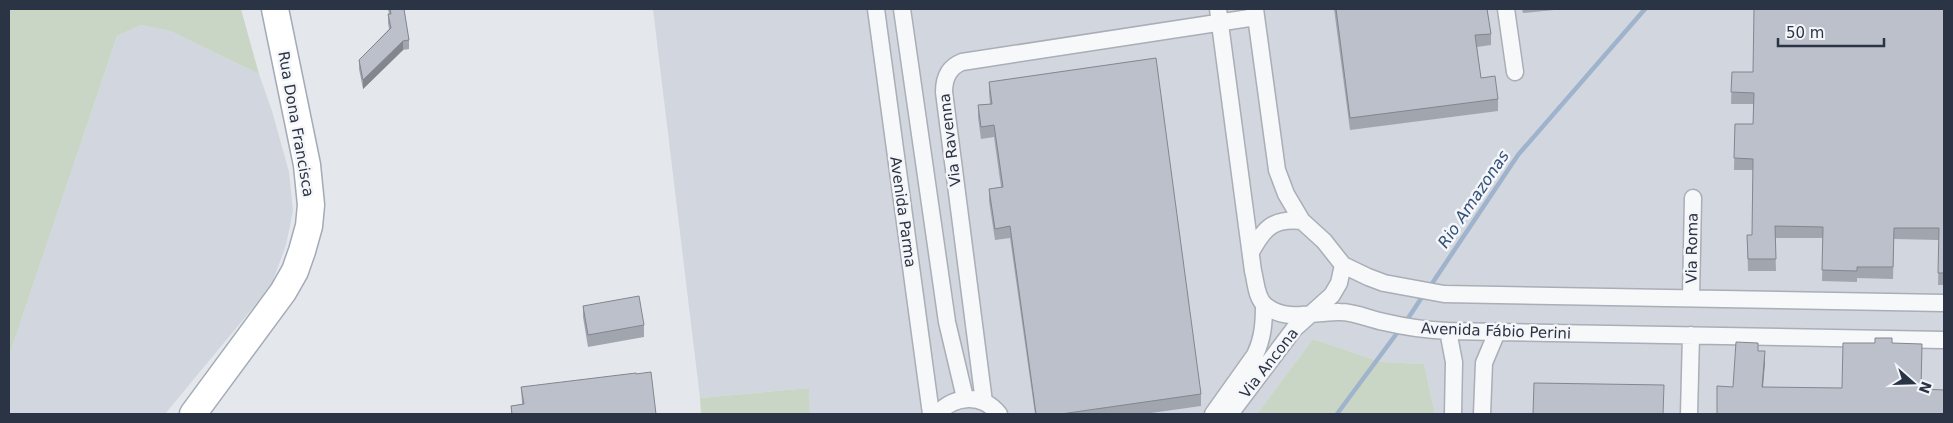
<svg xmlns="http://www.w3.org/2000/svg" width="1953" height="423" viewBox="0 0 1953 423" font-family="'DejaVu Sans',sans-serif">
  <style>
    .built { fill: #d2d6de }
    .green { fill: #c9d6c5 }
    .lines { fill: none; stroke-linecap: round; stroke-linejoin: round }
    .stream { stroke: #9fb4cc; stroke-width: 4.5 }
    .street-casing { stroke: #a9aeb7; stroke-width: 19 }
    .primary-casing { stroke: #a3abb8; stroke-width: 29 }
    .street { stroke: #f7f8fa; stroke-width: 16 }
    .primary { stroke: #fff; stroke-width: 26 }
    .wall { fill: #a1a5ae }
    .shaded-wall { fill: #83868d }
    .building { fill: #bbc0ca; stroke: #83868d }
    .labels { text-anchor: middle; stroke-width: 5; stroke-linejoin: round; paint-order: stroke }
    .street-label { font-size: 15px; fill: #2b3445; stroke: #f4f6f9 }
    .water-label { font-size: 16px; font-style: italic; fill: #34527a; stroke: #f4f6f9 }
  </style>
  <rect width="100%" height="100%" fill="#e4e7ec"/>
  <!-- built -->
  <path class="built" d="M 653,9 L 1944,9 L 1944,414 L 1435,414 L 1424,364 L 1381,362 L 1313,339 L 1257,414 L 810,414 L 809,388 L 700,398 Z
    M 141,25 L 170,31 L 259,74 L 272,111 L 289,172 L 293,211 L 286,245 L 271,286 L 165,414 L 9,414 L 9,356 L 117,36 Z"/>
  <!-- green -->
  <path class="green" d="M 9,9 L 241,9 L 259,74 L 170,31 L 141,25 L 117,36 L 9,356 Z
    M 1313,339 L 1381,362 L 1424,364 L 1435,414 L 1257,414 Z
    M 809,388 L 810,414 L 701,414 L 700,398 Z"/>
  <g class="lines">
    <!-- stream -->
    <path class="stream" d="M 1429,288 L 1518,155 L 1645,9
      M 1405,323 L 1424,294
      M 1337,414 L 1400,329"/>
    <defs>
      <path id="street" d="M 876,9 L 931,414
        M 902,9 L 947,322 L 965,398
        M 1218,9 L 1253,271 C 1256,282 1256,299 1266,306 C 1288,323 1314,311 1340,312 C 1355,312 1369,319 1384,322 C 1405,327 1426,330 1448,331 L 1944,340
        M 1255,9 L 1277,170 L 1286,194 L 1302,221 L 1324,241 L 1343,265 L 1368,277 L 1384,283 L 1444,294 L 1944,303
        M 1506,9 L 1515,72
        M 1251,252 C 1264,228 1273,218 1302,221
        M 1691,298 L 1693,198
        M 1448,331 L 1454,362 L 1453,414
        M 984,402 L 944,92 C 944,78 949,67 962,62 L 1256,17
        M 937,414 C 955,395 982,393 999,414
        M 1213,414 L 1255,355 C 1263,338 1264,323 1264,305
        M 1230,414 L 1294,329 L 1332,295 L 1339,283 L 1343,265
        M 1482,414 L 1484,363 L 1497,332
        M 1689,414 L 1691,335"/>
      <path id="primary" d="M 193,414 L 283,292 L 295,271 L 302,251 L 309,226 L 311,205 L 307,165 L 275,9"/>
    </defs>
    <!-- street casing -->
    <use href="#street" class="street-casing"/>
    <!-- primary casing -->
    <use href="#primary" class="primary-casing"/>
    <!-- street -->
    <use href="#street" class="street"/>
    <!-- primary -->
    <use href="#primary" class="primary"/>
  </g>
  <!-- wall -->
  <path class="wall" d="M 388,9 L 404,9 L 409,40 L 409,49 L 403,50 L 363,89 L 359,69 L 359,60 L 389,29 L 388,23 L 388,14 L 389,14 Z
    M 1334,9 L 1487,9 L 1491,34 L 1491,45 L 1477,47 L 1481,78 L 1498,99 L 1498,111 L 1350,130 Z
    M 1522,9 L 1564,9 L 1523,13 Z
    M 1944,9 L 1944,285 L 1938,285 L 1939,240 L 1894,239 L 1893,279 L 1857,278 L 1857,282 L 1822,281 L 1823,238 L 1775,238 L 1776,271 L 1748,271 L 1747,235 L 1752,235 L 1753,170 L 1734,170 L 1735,124 L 1753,124 L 1753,104 L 1731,104 L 1732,72 L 1753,72 Z
    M 989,82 L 1201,394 L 1201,406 L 1144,414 L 1035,414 L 1010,238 L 995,240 L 989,201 L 989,189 L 1001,187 L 994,137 L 981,139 L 978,117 L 978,105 L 990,104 L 989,93 Z
    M 583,306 L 644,325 L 644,337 L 588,347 L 583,317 Z
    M 521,387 L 656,414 L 511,414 L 511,406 L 522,404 Z"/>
  <!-- shaded-wall -->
  <path class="shaded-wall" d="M 403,41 L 403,50 L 363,89 L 363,80 Z
    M 1765,351 L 1765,363 L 1762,399 L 1762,387 Z"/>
  <!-- building -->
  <path class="building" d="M 390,9 L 404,9 L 409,40 L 403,41 L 363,80 L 359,60 L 391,28 L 388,14 L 391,14 Z
    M 1336,9 L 1487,9 L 1491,34 L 1475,35 L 1481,78 L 1495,76 L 1498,99 L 1350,118 Z
    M 1754,9 L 1944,9 L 1944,273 L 1938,273 L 1939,228 L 1894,228 L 1893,267 L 1857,267 L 1857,271 L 1822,270 L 1823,227 L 1775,226 L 1776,259 L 1748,259 L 1747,235 L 1752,235 L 1753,159 L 1734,158 L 1735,124 L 1753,124 L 1754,93 L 1731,92 L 1732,72 L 1753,72 Z
    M 1156,58 L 1201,394 L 1061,414 L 1036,414 L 1010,226 L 995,229 L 989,189 L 1003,187 L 994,125 L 981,127 L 978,105 L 992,104 L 989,82 Z
    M 639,296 L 644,325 L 588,335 L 583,306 Z
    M 1875,338 L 1892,338 L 1892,343 L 1922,344 L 1921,389 L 1944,390 L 1944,414 L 1717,414 L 1717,386 L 1733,387 L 1736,342 L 1758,343 L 1758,351 L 1765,351 L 1762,387 L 1842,388 L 1843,343 L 1875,343 Z
    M 651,372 L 656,414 L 512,414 L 511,406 L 524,404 L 521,387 L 636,373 L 636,374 Z
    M 1534,383 L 1664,385 L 1663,414 L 1533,414 Z"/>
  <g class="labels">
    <!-- street labels -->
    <g class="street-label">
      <text transform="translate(296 124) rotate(80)" y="5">Rua Dona Francisca</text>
      <text transform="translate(950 140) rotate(-97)" y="5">Via Ravenna</text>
      <text transform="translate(903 212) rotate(82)" y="5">Avenida Parma</text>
      <text transform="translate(1692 248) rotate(-89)" y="5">Via Roma</text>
      <text transform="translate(1496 331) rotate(2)" y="5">Avenida Fábio Perini</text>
      <text transform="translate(1269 363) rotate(-52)" y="5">Via Ancona</text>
    </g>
    <!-- water labels -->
    <g class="water-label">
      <text transform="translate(1473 199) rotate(-56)" y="6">Rio Amazonas</text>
    </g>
  </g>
  <!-- border -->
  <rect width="1953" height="423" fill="none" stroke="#2b3445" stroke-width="20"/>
  <!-- north arrow -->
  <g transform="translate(1913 383) rotate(110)" stroke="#f4f6f9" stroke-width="4" paint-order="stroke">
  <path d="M0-4L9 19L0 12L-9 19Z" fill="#2b3445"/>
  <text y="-8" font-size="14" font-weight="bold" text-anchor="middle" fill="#2b3445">N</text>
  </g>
  <!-- scale -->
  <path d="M1778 38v8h106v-8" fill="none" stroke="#2b3445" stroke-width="2.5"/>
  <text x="1786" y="38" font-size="15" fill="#2b3445" stroke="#f4f6f9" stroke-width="4" paint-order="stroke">50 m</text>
</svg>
